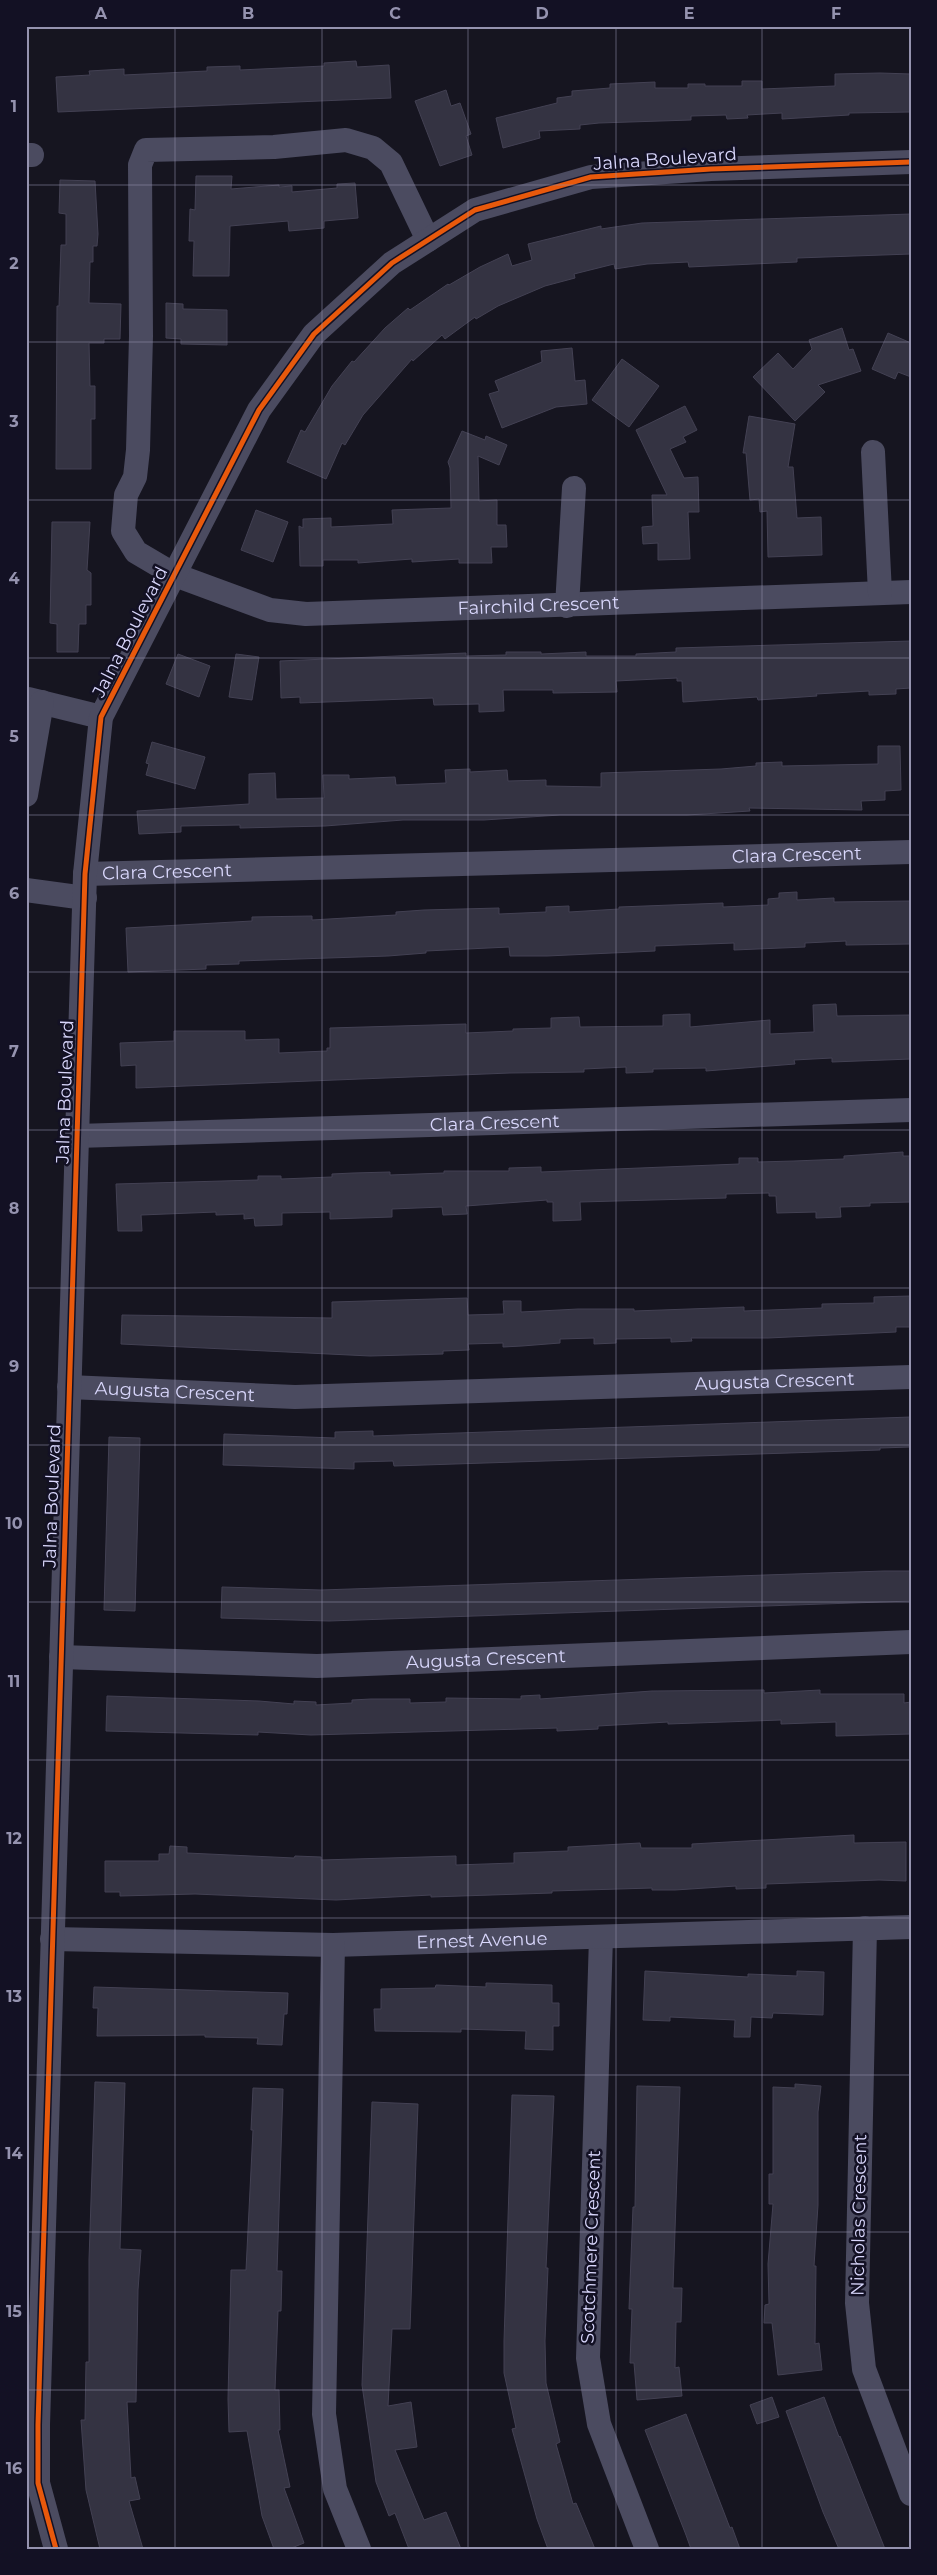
<svg xmlns="http://www.w3.org/2000/svg" width="937" height="2575" viewBox="0 0 937 2575" font-family="Montserrat,sans-serif">
  <style>
    .building { fill: #343342; stroke: #434153 }
    .lines { fill: none; stroke-linecap: round; stroke-linejoin: round }
    .minor { stroke: #4b4b60; stroke-width: 24 }
    .cycleway-casing { stroke: #131124; stroke-width: 8 }
    .cycleway { stroke: #e8590c; stroke-width: 5 }
    .grid { fill: none; stroke: #9593af; stroke-width: 1; stroke-opacity: 0.55 }
    .labels { text-anchor: middle; stroke-width: 5; stroke-linejoin: round; paint-order: stroke }
    .street-label { font-size: 18px; fill: #d9d7fc; stroke: #131124 }
    .neatline { fill: none; stroke: #9593af; stroke-width: 2 }
    .grid-label { font-size: 16px; text-anchor: middle; font-weight: bold; fill: #9593af }
  </style>
  <rect width="100%" height="100%" fill="#161520"/>
  <!-- building -->
  <path class="building" d="M 356,61 L 357,67 L 389,65 L 391,98 L 58,112 L 56,77 L 90,75 L 89,71 L 124,69 L 124,75 L 207,71 L 207,67 L 240,66 L 240,70 L 324,66 L 324,63 Z
    M 880,73 L 911,74 L 911,112 L 849,113 L 849,115 L 782,119 L 782,113 L 747,115 L 748,118 L 727,119 L 726,115 L 691,116 L 691,120 L 599,123 L 580,125 L 580,129 L 539,131 L 540,138 L 503,148 L 496,118 L 557,103 L 557,98 L 572,96 L 572,91 L 610,88 L 610,84 L 655,82 L 655,88 L 688,88 L 688,84 L 705,84 L 705,86 L 742,86 L 742,81 L 762,81 L 762,89 L 835,86 L 835,74 Z
    M 446,90 L 451,106 L 460,103 L 471,134 L 466,136 L 472,155 L 440,166 L 415,101 Z
    M 196,176 L 232,176 L 231,189 L 279,185 L 279,187 L 292,186 L 292,192 L 337,188 L 337,184 L 355,183 L 358,218 L 324,221 L 324,228 L 289,231 L 288,221 L 230,226 L 229,276 L 193,276 L 194,241 L 189,241 L 190,209 L 195,210 Z
    M 60,180 L 95,181 L 98,234 L 97,246 L 93,246 L 93,262 L 90,262 L 89,303 L 121,304 L 120,339 L 104,339 L 104,343 L 89,343 L 90,386 L 95,386 L 95,419 L 91,419 L 91,469 L 56,469 L 57,306 L 59,306 L 61,245 L 66,245 L 66,214 L 59,213 Z
    M 911,214 L 911,254 L 797,258 L 797,262 L 689,267 L 688,262 L 647,264 L 615,269 L 614,264 L 574,274 L 575,278 L 545,286 L 498,306 L 476,319 L 475,317 L 445,339 L 442,335 L 413,361 L 412,359 L 363,415 L 345,445 L 342,443 L 326,479 L 287,462 L 301,430 L 305,432 L 332,386 L 352,361 L 354,362 L 385,328 L 408,308 L 410,310 L 448,284 L 449,285 L 480,267 L 508,254 L 512,266 L 532,260 L 528,244 L 601,226 L 601,229 L 642,223 Z
    M 166,303 L 183,304 L 183,309 L 227,310 L 227,345 L 181,344 L 181,339 L 166,338 Z
    M 842,328 L 849,350 L 853,349 L 861,371 L 818,385 L 825,392 L 795,421 L 753,377 L 778,353 L 793,369 L 812,349 L 809,340 Z
    M 888,333 L 911,343 L 911,377 L 898,372 L 895,379 L 872,369 Z
    M 572,348 L 575,381 L 585,380 L 587,404 L 556,407 L 502,428 L 489,394 L 499,391 L 495,381 L 542,362 L 541,351 Z
    M 622,359 L 659,386 L 629,427 L 592,400 Z
    M 685,406 L 697,430 L 683,437 L 686,442 L 670,449 L 684,478 L 698,477 L 699,512 L 688,512 L 690,559 L 658,560 L 658,543 L 643,544 L 642,527 L 653,526 L 652,495 L 667,495 L 636,430 Z
    M 749,416 L 795,424 L 788,467 L 793,467 L 797,518 L 821,517 L 822,555 L 768,557 L 767,511 L 760,512 L 759,499 L 750,500 L 746,453 L 743,453 Z
    M 462,431 L 485,440 L 486,436 L 507,445 L 499,465 L 478,456 L 479,501 L 497,500 L 497,525 L 506,525 L 507,547 L 491,547 L 492,563 L 459,563 L 459,559 L 412,562 L 412,559 L 358,563 L 358,560 L 323,560 L 323,566 L 300,566 L 299,526 L 303,528 L 303,519 L 331,518 L 331,527 L 393,524 L 392,510 L 451,508 L 450,468 L 448,462 Z
    M 256,510 L 288,522 L 273,562 L 241,550 Z
    M 52,522 L 90,522 L 87,570 L 91,573 L 91,605 L 86,605 L 86,624 L 79,624 L 78,652 L 57,652 L 57,624 L 50,623 Z
    M 911,641 L 911,688 L 896,689 L 896,694 L 869,695 L 869,691 L 816,694 L 817,696 L 758,700 L 757,697 L 683,702 L 682,681 L 677,681 L 677,678 L 616,681 L 617,692 L 553,693 L 553,690 L 503,690 L 504,711 L 479,712 L 479,704 L 434,705 L 433,698 L 300,703 L 300,697 L 281,698 L 280,661 L 466,653 L 466,656 L 506,655 L 506,652 L 541,652 L 541,654 L 586,652 L 586,656 L 636,656 L 636,654 L 676,652 L 676,648 Z
    M 178,654 L 210,666 L 199,697 L 166,684 Z
    M 236,654 L 259,657 L 252,700 L 229,697 Z
    M 152,742 L 205,757 L 195,789 L 146,775 L 149,764 L 146,763 Z
    M 878,746 L 900,746 L 901,790 L 885,791 L 885,800 L 861,801 L 862,810 L 749,808 L 750,811 L 687,815 L 560,815 L 484,820 L 403,820 L 325,826 L 240,828 L 240,825 L 181,826 L 181,832 L 139,834 L 137,811 L 249,804 L 249,774 L 275,773 L 276,799 L 324,798 L 323,775 L 349,775 L 349,779 L 395,777 L 396,785 L 446,783 L 445,770 L 470,769 L 470,772 L 507,770 L 508,781 L 546,780 L 546,786 L 601,787 L 601,773 L 721,769 L 756,766 L 756,763 L 782,762 L 782,766 L 878,764 Z
    M 797,892 L 797,900 L 834,898 L 834,902 L 911,901 L 911,944 L 846,945 L 846,941 L 805,943 L 805,947 L 734,950 L 734,943 L 655,946 L 655,951 L 547,956 L 510,956 L 509,947 L 426,951 L 426,953 L 388,956 L 239,961 L 239,964 L 206,965 L 206,969 L 128,972 L 126,928 L 252,921 L 252,917 L 312,916 L 312,920 L 396,915 L 396,912 L 424,910 L 499,908 L 499,914 L 546,912 L 546,907 L 569,906 L 569,912 L 619,909 L 619,907 L 723,903 L 723,907 L 768,905 L 768,899 L 779,898 L 779,893 Z
    M 836,1004 L 837,1016 L 911,1015 L 911,1059 L 832,1062 L 832,1058 L 794,1060 L 795,1064 L 706,1071 L 706,1068 L 653,1069 L 653,1072 L 626,1073 L 626,1067 L 584,1069 L 584,1072 L 510,1073 L 136,1088 L 136,1065 L 121,1066 L 120,1043 L 174,1041 L 174,1031 L 245,1031 L 245,1040 L 279,1039 L 279,1053 L 327,1051 L 327,1048 L 330,1048 L 330,1028 L 466,1024 L 466,1033 L 513,1031 L 513,1029 L 551,1028 L 551,1018 L 579,1017 L 580,1027 L 663,1026 L 663,1015 L 690,1014 L 690,1027 L 770,1020 L 770,1034 L 814,1032 L 813,1005 Z
    M 903,1152 L 903,1156 L 911,1156 L 911,1202 L 870,1203 L 870,1206 L 840,1207 L 841,1217 L 816,1218 L 816,1212 L 777,1213 L 776,1196 L 769,1196 L 769,1193 L 726,1194 L 726,1198 L 580,1202 L 581,1220 L 553,1221 L 553,1202 L 547,1202 L 547,1200 L 466,1206 L 467,1214 L 443,1215 L 442,1207 L 392,1209 L 392,1217 L 330,1219 L 330,1212 L 282,1213 L 282,1225 L 255,1226 L 254,1218 L 244,1219 L 244,1214 L 216,1215 L 216,1212 L 141,1215 L 142,1231 L 118,1231 L 116,1184 L 258,1180 L 258,1176 L 281,1176 L 281,1179 L 332,1177 L 332,1174 L 353,1173 L 390,1172 L 390,1175 L 444,1173 L 444,1171 L 509,1171 L 509,1168 L 541,1167 L 541,1172 L 739,1164 L 739,1158 L 758,1158 L 758,1162 L 794,1161 L 844,1159 L 844,1156 Z
    M 911,1296 L 911,1327 L 896,1327 L 896,1332 L 768,1338 L 691,1338 L 692,1341 L 671,1342 L 671,1338 L 616,1339 L 616,1343 L 594,1344 L 594,1338 L 560,1339 L 560,1343 L 522,1346 L 503,1347 L 503,1343 L 468,1344 L 469,1350 L 443,1351 L 443,1354 L 370,1356 L 121,1344 L 122,1315 L 332,1318 L 332,1302 L 467,1298 L 468,1315 L 504,1314 L 503,1301 L 521,1301 L 521,1312 L 578,1309 L 634,1309 L 634,1311 L 744,1307 L 744,1311 L 822,1308 L 822,1304 L 874,1303 L 874,1297 Z
    M 911,1417 L 911,1447 L 880,1448 L 880,1450 L 394,1466 L 393,1461 L 354,1462 L 354,1469 L 223,1465 L 224,1434 L 335,1438 L 335,1432 L 373,1431 L 373,1436 Z
    M 109,1437 L 140,1438 L 135,1611 L 104,1610 Z
    M 884,1571 L 911,1571 L 911,1601 L 329,1621 L 221,1618 L 222,1587 L 321,1590 Z
    M 764,1690 L 764,1693 L 820,1690 L 820,1694 L 904,1694 L 904,1703 L 911,1702 L 911,1734 L 836,1736 L 836,1722 L 781,1724 L 781,1720 L 668,1724 L 668,1722 L 598,1726 L 598,1729 L 557,1731 L 557,1728 L 311,1735 L 258,1732 L 258,1735 L 106,1731 L 107,1696 L 259,1701 L 294,1704 L 294,1701 L 316,1702 L 316,1705 L 352,1703 L 352,1700 L 371,1699 L 410,1699 L 410,1703 L 446,1702 L 446,1698 L 521,1699 L 521,1696 L 540,1695 L 540,1699 L 652,1691 Z
    M 854,1835 L 854,1843 L 906,1842 L 906,1881 L 879,1880 L 766,1884 L 766,1888 L 736,1889 L 736,1886 L 675,1890 L 652,1890 L 652,1888 L 552,1891 L 552,1893 L 431,1897 L 431,1895 L 336,1900 L 195,1894 L 120,1896 L 120,1892 L 105,1892 L 105,1861 L 159,1861 L 159,1854 L 169,1854 L 170,1846 L 187,1847 L 187,1853 L 294,1858 L 295,1856 L 321,1857 L 321,1860 L 456,1856 L 456,1865 L 514,1863 L 514,1853 L 568,1851 L 568,1847 L 640,1843 L 641,1848 L 692,1848 L 692,1844 Z
    M 645,1971 L 748,1977 L 748,1974 L 797,1976 L 797,1971 L 824,1972 L 823,2015 L 773,2013 L 772,2018 L 751,2017 L 750,2037 L 734,2037 L 735,2020 L 670,2017 L 670,2021 L 643,2020 Z
    M 486,1983 L 552,1985 L 552,2003 L 559,2003 L 559,2026 L 553,2026 L 553,2050 L 525,2049 L 526,2031 L 461,2029 L 461,2032 L 375,2031 L 374,2009 L 381,2009 L 381,1989 L 435,1988 L 436,1985 L 486,1987 Z
    M 94,1987 L 288,1993 L 287,2014 L 284,2014 L 282,2045 L 257,2044 L 258,2038 L 205,2037 L 205,2035 L 97,2036 L 98,2008 L 93,2008 Z
    M 95,2082 L 125,2083 L 120,2249 L 141,2250 L 138,2290 L 136,2402 L 127,2402 L 131,2478 L 135,2477 L 140,2499 L 129,2501 L 143,2549 L 100,2549 L 86,2490 L 81,2420 L 85,2420 L 86,2362 L 89,2362 L 89,2260 Z
    M 795,2084 L 821,2086 L 818,2112 L 818,2205 L 814,2266 L 816,2266 L 815,2344 L 819,2343 L 822,2370 L 778,2375 L 772,2323 L 764,2323 L 765,2305 L 769,2304 L 768,2264 L 773,2204 L 769,2204 L 769,2174 L 773,2174 L 773,2087 L 795,2088 Z
    M 637,2086 L 680,2087 L 673,2288 L 682,2288 L 681,2322 L 676,2322 L 675,2368 L 679,2367 L 682,2396 L 637,2400 L 634,2363 L 630,2363 L 632,2309 L 629,2309 L 633,2207 L 635,2207 Z
    M 253,2088 L 283,2089 L 277,2271 L 282,2271 L 281,2311 L 278,2311 L 275,2390 L 279,2390 L 280,2430 L 278,2430 L 290,2487 L 284,2488 L 304,2543 L 289,2549 L 274,2549 L 262,2516 L 247,2431 L 229,2432 L 228,2399 L 231,2270 L 246,2270 L 253,2130 L 251,2130 Z
    M 512,2095 L 554,2096 L 546,2268 L 548,2268 L 545,2341 L 546,2383 L 560,2442 L 556,2444 L 573,2504 L 576,2503 L 595,2549 L 548,2549 L 537,2519 L 512,2429 L 516,2428 L 504,2373 L 504,2341 Z
    M 372,2102 L 418,2104 L 410,2329 L 392,2329 L 388,2406 L 411,2402 L 417,2447 L 395,2450 L 424,2520 L 446,2512 L 461,2549 L 409,2549 L 395,2513 L 389,2516 L 376,2482 L 362,2385 Z
    M 772,2397 L 779,2417 L 757,2424 L 750,2405 Z
    M 824,2397 L 839,2437 L 840,2436 L 885,2549 L 839,2549 L 823,2512 L 786,2411 Z
    M 686,2414 L 730,2528 L 732,2527 L 740,2549 L 691,2549 L 686,2535 L 645,2430 Z"/>
  <g class="lines">
    <!-- minor -->
    <g class="minor">
      <path d="M 26,155 L 32,155"/>
      <path id="s1" d="M 428,240 L 391,163 L 373,148 L 346,140 L 274,147 L 146,150 L 140,165 L 141,336 L 138,450 L 135,477 L 126,495 L 123,531 L 136,552 L 175,575 L 270,610 L 306,614 L 911,592"/>
      <path d="M 873,452 L 880,593"/>
      <path d="M 567,606 L 574,488"/>
      <path d="M 28,699 L 101,717"/>
      <path d="M 26,795 L 42,702"/>
      <path id="s2" d="M 85,874 L 911,852"/>
      <path d="M 26,890 L 85,898"/>
      <path id="s3" d="M 77,1136 L 911,1110"/>
      <path id="s4" d="M 69,1387 L 295,1397 L 911,1377"/>
      <path id="s5" d="M 61,1657 L 317,1666 L 911,1642"/>
      <path d="M 865,1928 L 857,2303 L 864,2369 L 911,2494"/>
      <path d="M 601,1937 L 588,2358 L 599,2424 L 647,2549"/>
      <path id="s6" d="M 52,1939 L 333,1945 L 911,1927"/>
      <path d="M 333,1945 L 324,2414 L 335,2489 L 359,2549"/>
      <path d="M 56,2549 L 38,2483 L 38,2425 L 85,874 L 101,717 L 259,410 L 314,334 L 392,263 L 475,210 L 591,177 L 711,169 L 911,162"/>
    </g>
    <defs>
      <path id="cycleway" d="M 56,2549 L 38,2483 L 38,2425 L 85,874 L 101,717 L 259,410 L 314,334 L 392,263 L 475,210 L 591,177 L 711,169 L 911,162"/>
    </defs>
    <!-- cycleway casing -->
    <use href="#cycleway" class="cycleway-casing"/>
    <!-- cycleway -->
    <use href="#cycleway" class="cycleway"/>
  </g>
  <!-- grid -->
  <path class="grid" d="M 175,26 L 175,2549M 322,26 L 322,2549M 468,26 L 468,2549M 616,26 L 616,2549M 762,26 L 762,2549M 26,185 L 911,185M 26,342 L 911,342M 26,500 L 911,500M 26,658 L 911,658M 26,815 L 911,815M 26,972 L 911,972M 26,1130 L 911,1130M 26,1288 L 911,1288M 26,1445 L 911,1445M 26,1602 L 911,1602M 26,1760 L 911,1760M 26,1918 L 911,1918M 26,2075 L 911,2075M 26,2232 L 911,2232M 26,2390 L 911,2390"/>
  <g class="labels">
    <!-- street labels -->
    <g class="street-label">
      <text transform="translate(665 159) rotate(-4)" y="6">Jalna Boulevard</text>
      <text dy="6" stroke="none"><textPath href="#s1" startOffset="1162">Fairchild Crescent</textPath></text>
      <text transform="translate(130 632) rotate(-63)" y="6">Jalna Boulevard</text>
      <text dy="6" stroke="none"><textPath href="#s2" startOffset="712">Clara Crescent</textPath></text>
      <text dy="6" stroke="none"><textPath href="#s2" startOffset="82">Clara Crescent</textPath></text>
      <text transform="translate(65 1092) rotate(-88)" y="6">Jalna Boulevard</text>
      <text dy="6" stroke="none"><textPath href="#s3" startOffset="418">Clara Crescent</textPath></text>
      <text dy="6" stroke="none"><textPath href="#s4" startOffset="706">Augusta Crescent</textPath></text>
      <text dy="6" stroke="none"><textPath href="#s4" startOffset="106">Augusta Crescent</textPath></text>
      <text transform="translate(52 1496) rotate(-88)" y="6">Jalna Boulevard</text>
      <text dy="6" stroke="none"><textPath href="#s5" startOffset="425">Augusta Crescent</textPath></text>
      <text dy="6" stroke="none"><textPath href="#s6" startOffset="430">Ernest Avenue</textPath></text>
      <text transform="translate(859 2215) rotate(-89)" y="6">Nicholas Crescent</text>
      <text transform="translate(591 2247) rotate(-88)" y="6">Scotchmere Crescent</text>
    </g>
  </g>
  <!-- border -->
  <rect width="937" height="2575" fill="none" stroke="#131124" stroke-width="55"/>
  <rect x="28" y="28" width="882" height="2520" class="neatline"/>
  <g class="grid-label">
    <text x="101" y="19">A</text>
    <text x="248" y="19">B</text>
    <text x="395" y="19">C</text>
    <text x="542" y="19">D</text>
    <text x="689" y="19">E</text>
    <text x="836" y="19">F</text>
    <text x="14" y="112">1</text>
    <text x="14" y="269">2</text>
    <text x="14" y="427">3</text>
    <text x="14" y="584">4</text>
    <text x="14" y="742">5</text>
    <text x="14" y="899">6</text>
    <text x="14" y="1057">7</text>
    <text x="14" y="1214">8</text>
    <text x="14" y="1372">9</text>
    <text x="14" y="1529">10</text>
    <text x="14" y="1687">11</text>
    <text x="14" y="1844">12</text>
    <text x="14" y="2002">13</text>
    <text x="14" y="2159">14</text>
    <text x="14" y="2317">15</text>
    <text x="14" y="2474">16</text>
  </g>
</svg>
